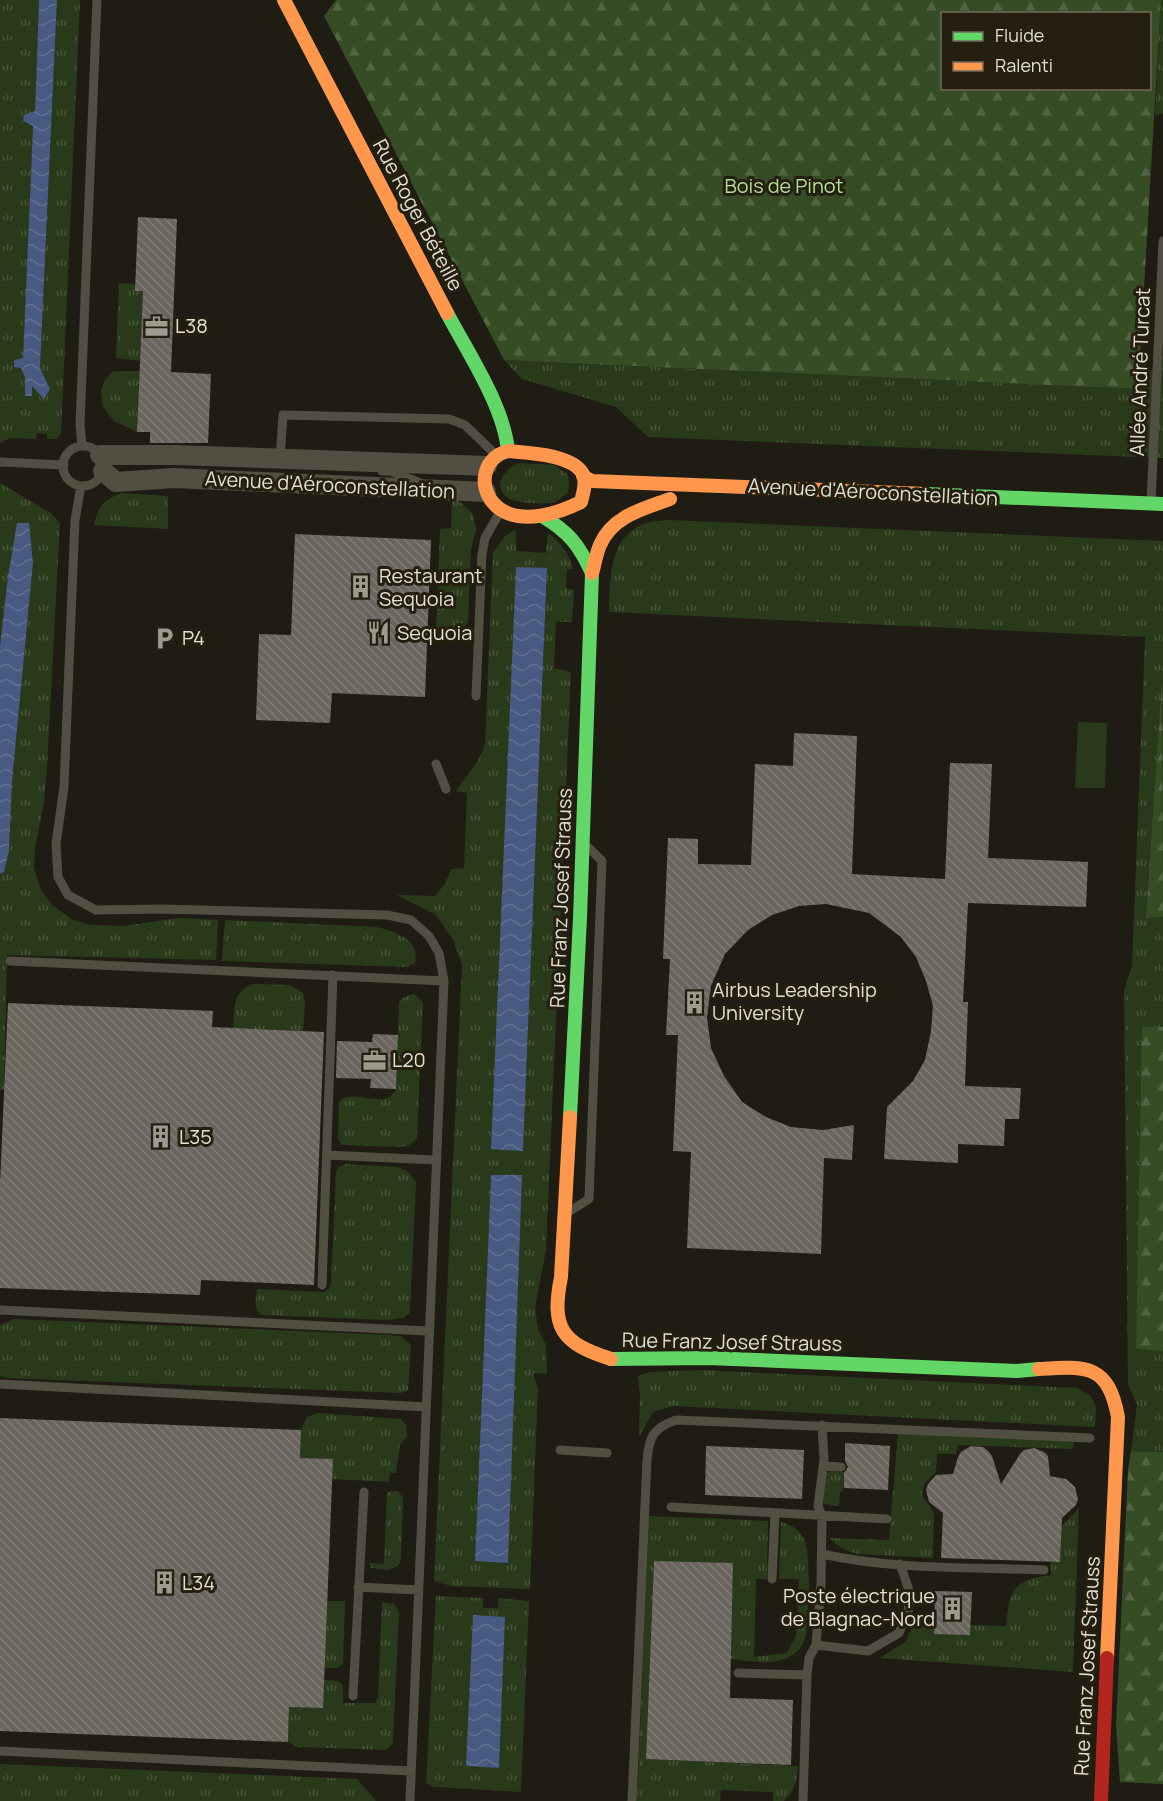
<svg xmlns="http://www.w3.org/2000/svg" width="1163" height="1801" viewBox="0 0 1163 1801" font-family="Manrope,sans-serif">
  <style>
    .grass { fill: url(#grass-tufts); fill-rule: evenodd }
    .forest { fill: url(#forest-firs); fill-rule: evenodd }
    .garden { fill: #293a1a }
    .water { fill: url(#water-waves) }
    .building { fill: url(#building-back-hatch) }
    .lines { fill: none; stroke-linecap: round; stroke-linejoin: round }
    .lane { stroke: #514f41; stroke-width: 9 }
    .street { stroke: #514f41; stroke-width: 20 }
    .fast { stroke: #63d668; stroke-width: 14 }
    .slow { stroke: #ff974d; stroke-width: 14 }
    .jam { stroke: #b3261e; stroke-width: 14 }
    .labels { text-anchor: middle; stroke-width: 6; stroke-linejoin: round; paint-order: stroke }
    .park-label { font-size: 20px; fill: #b3de96; stroke: #241f0f }
    .street-label { font-size: 20px; fill: #e1ded3; stroke: #241f0f }
    .poi-label { font-size: 20px; fill: #e1ded3; stroke: #241f0f; text-anchor: start }
  </style>
  <defs>
    <pattern id="grass-tufts" width="24" height="20" patternUnits="userSpaceOnUse" patternTransform="scale(1.5)"><rect width="24" height="20" fill="#293a1a"/><path d="M3 7l-1-3M5 7V3M7 7l1-3M15 17l-1-3M17 17v-4M19 17l1-3" fill="none" stroke="#48563a"/></pattern>
    <pattern id="forest-firs" width="22" height="20" patternUnits="userSpaceOnUse" patternTransform="scale(1.5)"><rect width="22" height="20" fill="#354c24"/><path d="M5 1l3.5 6h-7zM16 11l3.5 6h-7z" fill="#526543"/></pattern>
    <pattern id="water-waves" width="16" height="10" patternUnits="userSpaceOnUse" patternTransform="scale(1.5)"><rect width="16" height="10" fill="#485a81"/><path d="M0 5q4-4 8 0t8 0" fill="none" stroke="#627192"/></pattern>
    <pattern id="building-back-hatch" width="6" height="6" patternUnits="userSpaceOnUse" patternTransform="scale(1.5)"><rect width="6" height="6" fill="#6a665f"/><path d="M-1 5l2 2M0 0l6 6M5-1l2 2" fill="none" stroke="#7f7b75"/></pattern>
  </defs>
  <rect width="100%" height="100%" fill="#1f1c14"/>
  <!-- grass -->
  <path class="grass" d="M 0,0 L 39,0 L 35,111 L 23,121 L 33,126 L 23,359 L 14,360 L 14,367 L 21,368 L 25,378 L 25,396 L 32,385 L 50,389 L 40,368 L 57,0 L 80,0 L 61,434 L 57,439 L 47,439 L 47,434 L 37,433 L 36,439 L 10,438 L 0,443 Z
    M 1161,0 L 1163,0 L 1163,113 L 1155,116 Z
    M 119,283 L 135,284 L 135,291 L 143,291 L 140,361 L 116,358 Z
    M 1163,355 L 1163,458 L 648,437 L 616,407 L 522,379 L 504,360 L 1137,389 Z
    M 113,371 L 139,371 L 137,432 L 114,421 L 103,407 L 101,392 L 104,381 Z
    M 519,463 L 555,465 L 568,475 L 569,487 L 567,494 C 563,496 559,500 555,502 C 547,505 517,503 509,499 C 491,487 504,469 519,463 Z
    M 0,483 L 51,513 L 60,523 L 47,769 L 44,803 L 35,848 L 34,868 L 41,890 L 52,905 L 71,919 L 90,925 L 123,926 L 179,918 L 218,920 L 216,960 L 7,955 L 4,1090 L 0,1090 L 0,874 L 4,872 L 9,851 L 12,782 L 33,563 L 28,523 L 18,523 L 8,576 L 0,646 Z
    M 122,493 L 168,496 L 168,529 L 94,525 C 99,505 103,500 122,493 Z
    M 452,497 L 463,504 L 473,514 L 476,529 L 471,549 L 468,622 L 458,634 L 446,637 L 436,635 L 440,529 L 451,528 Z
    M 667,520 L 1163,541 L 1163,1452 L 1131,1451 L 1137,1405 L 1128,1384 L 1124,991 L 1132,965 L 1145,637 L 609,612 C 610,580 608,539 643,524 C 650,521 660,521 667,520 Z
    M 516,530 L 516,551 L 546,553 L 548,533 C 561,543 569,552 573,569 L 567,569 L 566,588 L 574,590 L 572,622 L 556,622 L 554,668 L 571,672 L 546,1250 L 535,1307 L 538,1329 L 546,1345 L 547,1374 L 533,1373 L 538,1388 L 530,1589 L 451,1586 L 434,1581 L 462,964 L 453,940 L 436,915 L 397,895 L 435,896 L 445,884 L 451,869 L 464,868 L 467,793 L 456,791 L 479,759 L 485,745 L 493,552 L 506,535 ZM 516,568 L 547,569 L 523,1151 ZM 491,1175 L 522,1175 L 475,1561 Z
    M 225,920 L 377,927 C 395,932 421,939 415,963 L 407,967 L 222,961 Z
    M 252,984 L 289,985 L 303,993 L 305,1004 L 303,1031 L 233,1028 C 235,1008 232,993 252,984 Z
    M 414,994 L 423,1002 L 417,1138 L 410,1145 L 400,1147 L 342,1145 L 338,1139 L 339,1101 C 355,1087 386,1112 396,1089 L 399,1003 L 402,998 Z
    M 346,1164 L 398,1167 L 407,1171 L 416,1182 L 410,1313 L 403,1318 L 388,1320 L 261,1315 C 253,1308 256,1299 257,1289 L 323,1292 L 329,1289 L 331,1283 L 336,1172 L 339,1167 Z
    M 14,1319 L 390,1335 L 402,1337 L 411,1345 L 408,1390 L 401,1393 L 6,1378 L 0,1376 L 0,1325 Z
    M 701,1370 L 1077,1388 L 1091,1396 L 1096,1407 L 1095,1427 L 674,1406 L 653,1412 L 639,1437 L 640,1395 L 638,1376 L 649,1372 Z
    M 317,1413 L 400,1419 L 406,1424 L 407,1436 L 400,1445 L 396,1473 L 390,1473 L 389,1482 L 332,1479 L 332,1459 L 300,1458 L 301,1430 L 307,1417 Z
    M 898,1433 L 1074,1440 L 1073,1449 L 958,1445 L 956,1454 L 937,1454 L 936,1472 L 924,1484 L 922,1495 L 934,1513 L 933,1558 L 858,1554 C 847,1551 838,1547 830,1538 L 889,1540 Z
    M 830,1471 L 844,1472 L 843,1491 L 840,1492 L 839,1506 L 824,1504 L 823,1502 L 826,1473 Z
    M 398,1491 L 403,1498 L 401,1560 L 398,1566 L 388,1570 L 371,1568 L 369,1563 L 384,1564 L 387,1492 Z
    M 1079,1508 L 1073,1672 L 880,1658 L 906,1641 L 914,1624 L 934,1624 L 934,1633 L 970,1625 L 1006,1626 C 1009,1590 1013,1580 1051,1575 L 1051,1562 L 1060,1562 L 1061,1527 Z
    M 649,1516 L 768,1521 L 767,1579 L 756,1579 L 754,1657 L 787,1653 L 796,1636 L 799,1579 L 779,1579 L 781,1522 C 790,1525 798,1528 803,1537 C 812,1552 809,1621 805,1639 C 803,1644 799,1651 794,1654 C 776,1667 751,1661 731,1659 L 733,1564 L 654,1561 L 646,1759 L 798,1766 C 797,1781 795,1790 784,1801 L 773,1801 L 773,1792 L 721,1790 L 720,1801 L 637,1801 Z
    M 436,1596 L 483,1598 L 483,1608 L 498,1608 L 498,1598 L 529,1601 L 521,1792 L 434,1787 L 426,1783 ZM 504,1617 L 499,1768 L 467,1766 Z
    M 327,1601 L 345,1601 L 343,1664 L 338,1668 L 324,1668 Z
    M 382,1602 L 394,1604 L 399,1611 L 393,1743 L 386,1750 L 298,1747 L 288,1742 L 289,1707 L 322,1708 L 324,1680 L 338,1681 L 343,1685 L 343,1703 L 375,1703 L 378,1698 Z
    M 0,1764 L 357,1779 L 376,1801 L 0,1801 Z"/>
  <!-- forest -->
  <path class="forest" d="M 336,0 L 1161,0 L 1138,389 L 504,360 L 324,16 ZM 942,14 L 1150,14 L 1150,88 L 942,88 Z
    M 1162,681 L 1163,917 L 1146,918 Z
    M 1142,1027 L 1163,1027 L 1163,1351 L 1136,1349 Z
    M 1131,1451 L 1163,1452 L 1163,1784 L 1120,1782 L 1116,1725 L 1128,1470 Z"/>
  <!-- garden -->
  <path class="garden" d="M 1078,722 L 1107,723 L 1105,788 L 1075,788 Z"/>
  <!-- water -->
  <path class="water" d="M 39,0 L 57,0 L 40,368 L 50,389 L 44,399 L 32,386 L 32,396 L 25,396 L 25,378 L 21,368 L 14,367 L 14,360 L 23,358 L 33,126 L 23,121 L 24,115 L 35,111 Z
    M 17,523 L 29,523 L 33,563 L 12,782 L 9,851 L 4,872 L 0,874 L 0,646 L 8,576 Z
    M 516,567 L 547,568 L 523,1151 L 491,1149 Z
    M 491,1175 L 522,1175 L 508,1563 L 475,1561 Z
    M 473,1615 L 505,1617 L 499,1768 L 466,1766 Z"/>
  <!-- building -->
  <path class="building" d="M 138,217 L 177,219 L 171,372 L 211,374 L 208,443 L 150,443 L 150,432 L 137,432 L 143,291 L 135,291 Z
    M 295,534 L 431,540 L 425,697 L 332,693 L 330,723 L 256,720 L 259,634 L 291,635 Z
    M 794,733 L 857,736 L 852,874 L 945,879 L 950,763 L 992,764 L 988,858 L 1088,862 L 1086,907 L 968,903 L 963,1002 L 968,1002 L 965,1086 L 1021,1088 L 1019,1119 L 1005,1119 L 1004,1146 L 958,1144 L 958,1163 L 884,1159 L 887,1107 L 913,1081 L 925,1060 L 931,1031 L 933,1006 L 926,981 L 916,957 L 901,937 L 869,913 L 826,904 L 799,906 L 772,915 L 748,930 L 725,954 L 711,986 L 707,1017 L 711,1048 L 724,1076 L 742,1102 L 766,1117 L 791,1127 L 823,1130 L 854,1125 L 852,1160 L 824,1158 L 821,1254 L 687,1248 L 691,1152 L 673,1151 L 678,1035 L 666,1035 L 670,959 L 663,959 L 668,838 L 698,839 L 698,864 L 751,865 L 755,764 L 793,766 Z
    M 8,1003 L 213,1011 L 212,1027 L 324,1032 L 314,1285 L 201,1280 L 200,1295 L 0,1288 L 0,1184 Z
    M 373,1034 L 398,1035 L 396,1089 L 370,1088 L 371,1079 L 336,1078 L 337,1041 L 372,1042 Z
    M 0,1418 L 301,1430 L 300,1458 L 333,1459 L 323,1708 L 289,1707 L 288,1742 L 0,1731 Z
    M 845,1443 L 890,1446 L 888,1490 L 844,1488 L 844,1473 L 848,1467 L 845,1461 Z
    M 706,1446 L 804,1450 L 802,1499 L 705,1495 Z
    M 971,1446 L 983,1447 L 988,1451 L 992,1456 L 1001,1484 L 1020,1454 L 1024,1450 L 1034,1448 L 1044,1452 L 1048,1456 L 1050,1476 L 1066,1479 L 1075,1487 L 1078,1499 L 1076,1505 L 1062,1518 L 1060,1562 L 941,1558 L 943,1513 L 929,1502 L 926,1490 L 928,1484 L 936,1475 L 953,1474 L 958,1457 L 961,1452 Z
    M 654,1561 L 733,1563 L 730,1698 L 793,1700 L 791,1765 L 646,1759 Z
    M 935,1591 L 972,1592 L 970,1635 L 934,1634 Z"/>
  <g class="lines">
    <!-- lane -->
    <path class="lane" d="M 82,446 L 80,424 L 97,0
      M63 466a20 20 0 1 1 40 0a20 20 0 1 1-40 0Z
      M 280,459 L 283,415 L 449,419 L 465,425 L 494,453
      M 0,462 L 64,465
      M 382,471 L 391,471 L 420,483
      M 81,486 L 75,520 L 64,787 L 56,844 L 58,877 L 68,895 L 96,910 L 162,909 L 387,915 L 411,920 L 429,936 L 439,953 L 444,981 L 410,1801
      M 1151,502 L 1163,241
      M 476,696 L 482,554 L 485,538 L 500,512
      M 436,764 L 446,789
      M 10,961 L 444,981
      M 327,1155 L 435,1160
      M 570,1211 L 589,1199 L 602,861 L 589,848
      M 322,1285 L 333,975
      M 0,1310 L 428,1331
      M 0,1384 L 426,1407
      M 560,1450 L 607,1453
      M 823,1466 L 841,1467
      M 671,1507 L 887,1519
      M 822,1554 C 894,1570 971,1567 1044,1570
      M 772,1579 L 775,1513
      M 358,1587 L 418,1590
      M 816,1645 L 868,1651 L 899,1633 L 908,1612 L 910,1593 L 900,1564
      M 738,1673 L 807,1675
      M 353,1696 L 364,1492
      M 0,1751 L 411,1771
      M 632,1801 L 647,1460 C 649,1437 653,1428 676,1420 L 1090,1438
      M 803,1801 L 807,1675 L 809,1658 L 816,1645 L 821,1584 L 822,1516 L 818,1506 L 824,1459 L 822,1425"/>
    <!-- street -->
    <path class="street" d="M 100,455 L 175,455 L 487,466
      M 103,471 L 116,482 L 174,478 L 486,492"/>
    <!-- fast -->
    <path class="fast" d="M 447,313 C 468,353 504,406 508,451
      M 926,494 L 1163,504
      M 542,516 C 569,532 579,545 592,573 L 580,918 L 570,1117
      M 611,1359 L 708,1358 L 1017,1371 L 1039,1369"/>
    <!-- slow -->
    <path class="slow" d="M 284,0 L 447,313
      M 508,451 C 528,453 572,454 583,474 C 587,483 583,493 581,502 C 559,513 523,525 500,509 C 477,493 480,458 508,451 Z
      M 583,476 L 592,481 L 926,494
      M 592,573 C 595,564 596,554 600,545 C 612,516 643,509 670,499
      M 570,1117 L 561,1277 C 551,1328 561,1343 611,1359
      M 1039,1369 C 1087,1366 1108,1364 1118,1417 L 1107,1658"/>
    <!-- jam -->
    <path class="jam" d="M 1101,1801 L 1107,1658"/>
  </g>
  <!-- icons -->
  <defs>
    <symbol id="office-bare" viewBox="-9 -9 18 18"><path d="M-6-3h4V-5.5h4V-3h4V5H-6ZM-1-4.5V-3h2v-1.5ZM-6 0V1H6V0Z" fill="#9d9a90" stroke="#241f0f" stroke-width="2.5" paint-order="stroke"/></symbol>
    <symbol id="building-bare" viewBox="-9 -9 18 18"><path d="M-4-6H4V6H1V3H-1V6H-4ZM-2.5-4.3h1.7v1.8h-1.7ZM.8-4.3h1.7v1.8H.8ZM-2.5-1h1.7V.8h-1.7ZM.8-1h1.7V.8H.8Z" fill="#9d9a90" stroke="#241f0f" stroke-width="2.5" paint-order="stroke"/></symbol>
    <symbol id="restaurant-bare" viewBox="-9 -9 18 18"><path d="M-5-6h1v4h1v-4h1v4h1v-4h1v5L-1.5 .5V6h-2V.5L-5-1ZM5-6V6H3V1.5H1.5Q1.5-4 5-6Z" fill="#9d9a90" stroke="#241f0f" stroke-width="2.5" paint-order="stroke"/></symbol>
    <symbol id="parking-bare" viewBox="-9 -9 18 18"><path d="M-3.5-5.5H1a3.5 3.5 0 0 1 0 7H-1V5.5H-3.5ZM-1-3.4V-.6H.8a1.4 1.4 0 0 0 0-2.8Z" fill="#9d9a90" stroke="#241f0f" stroke-width="2.5" paint-order="stroke"/></symbol>
  </defs>
  <g fill-rule="evenodd">
    <use href="#office-bare" x="140" y="310" width="33" height="33"/>
    <use href="#building-bare" x="344" y="570" width="33" height="33"/>
    <use href="#restaurant-bare" x="362" y="616" width="33" height="33"/>
    <use href="#parking-bare" x="148" y="622" width="33" height="33"/>
    <use href="#building-bare" x="678" y="986" width="33" height="33"/>
    <use href="#office-bare" x="358" y="1044" width="33" height="33"/>
    <use href="#building-bare" x="144" y="1120" width="33" height="33"/>
    <use href="#building-bare" x="148" y="1566" width="33" height="33"/>
    <use href="#building-bare" x="936" y="1592" width="33" height="33"/>
  </g>
  <g class="labels">
    <!-- park labels -->
    <g class="park-label">
      <text x="784" y="193">Bois de Pinot</text>
    </g>
    <!-- street labels -->
    <g class="street-label">
      <text transform="translate(418 215) rotate(62)" y="7">Rue Roger Béteille</text>
      <text transform="translate(1140 372) rotate(-88)" y="7">Allée André Turcat</text>
      <text transform="translate(330 485) rotate(3)" y="7">Avenue d'Aéroconstellation</text>
      <text transform="translate(873 492) rotate(3)" y="7">Avenue d'Aéroconstellation</text>
      <text transform="translate(561 898) rotate(-88)" y="7">Rue Franz Josef Strauss</text>
      <text transform="translate(732 1342) rotate(1)" y="7">Rue Franz Josef Strauss</text>
      <text transform="translate(1087 1666) rotate(-87)" y="7">Rue Franz Josef Strauss</text>
    </g>
    <!-- poi labels -->
    <g class="poi-label">
      <text x="175" y="333">L38</text>
      <text x="379" y="583">Restaurant<tspan x="379" dy="23">Sequoia</tspan></text>
      <text x="397" y="640">Sequoia</text>
      <text x="182" y="645">P4</text>
      <text x="712" y="997">Airbus Leadership<tspan x="712" dy="23">University</tspan></text>
      <text x="392" y="1067">L20</text>
      <text x="179" y="1144">L35</text>
      <text x="182" y="1590">L34</text>
      <text x="935" y="1603" text-anchor="end">Poste électrique<tspan x="935" dy="23">de Blagnac-Nord</tspan></text>
    </g>
  </g>
  <!-- legend -->
  <rect x="941" y="12" width="210" height="78" fill="#241f0f" stroke="#706b5d" stroke-width="1.5"/>
  <rect x="953" y="32" width="30" height="9" fill="#63d668" stroke="#706b5d" stroke-width="1.5"/>
  <text x="995" y="42" font-size="18" fill="#e1ded3">Fluide</text>
  <rect x="953" y="62" width="30" height="9" fill="#ff974d" stroke="#706b5d" stroke-width="1.5"/>
  <text x="995" y="72" font-size="18" fill="#e1ded3">Ralenti</text>
</svg>
